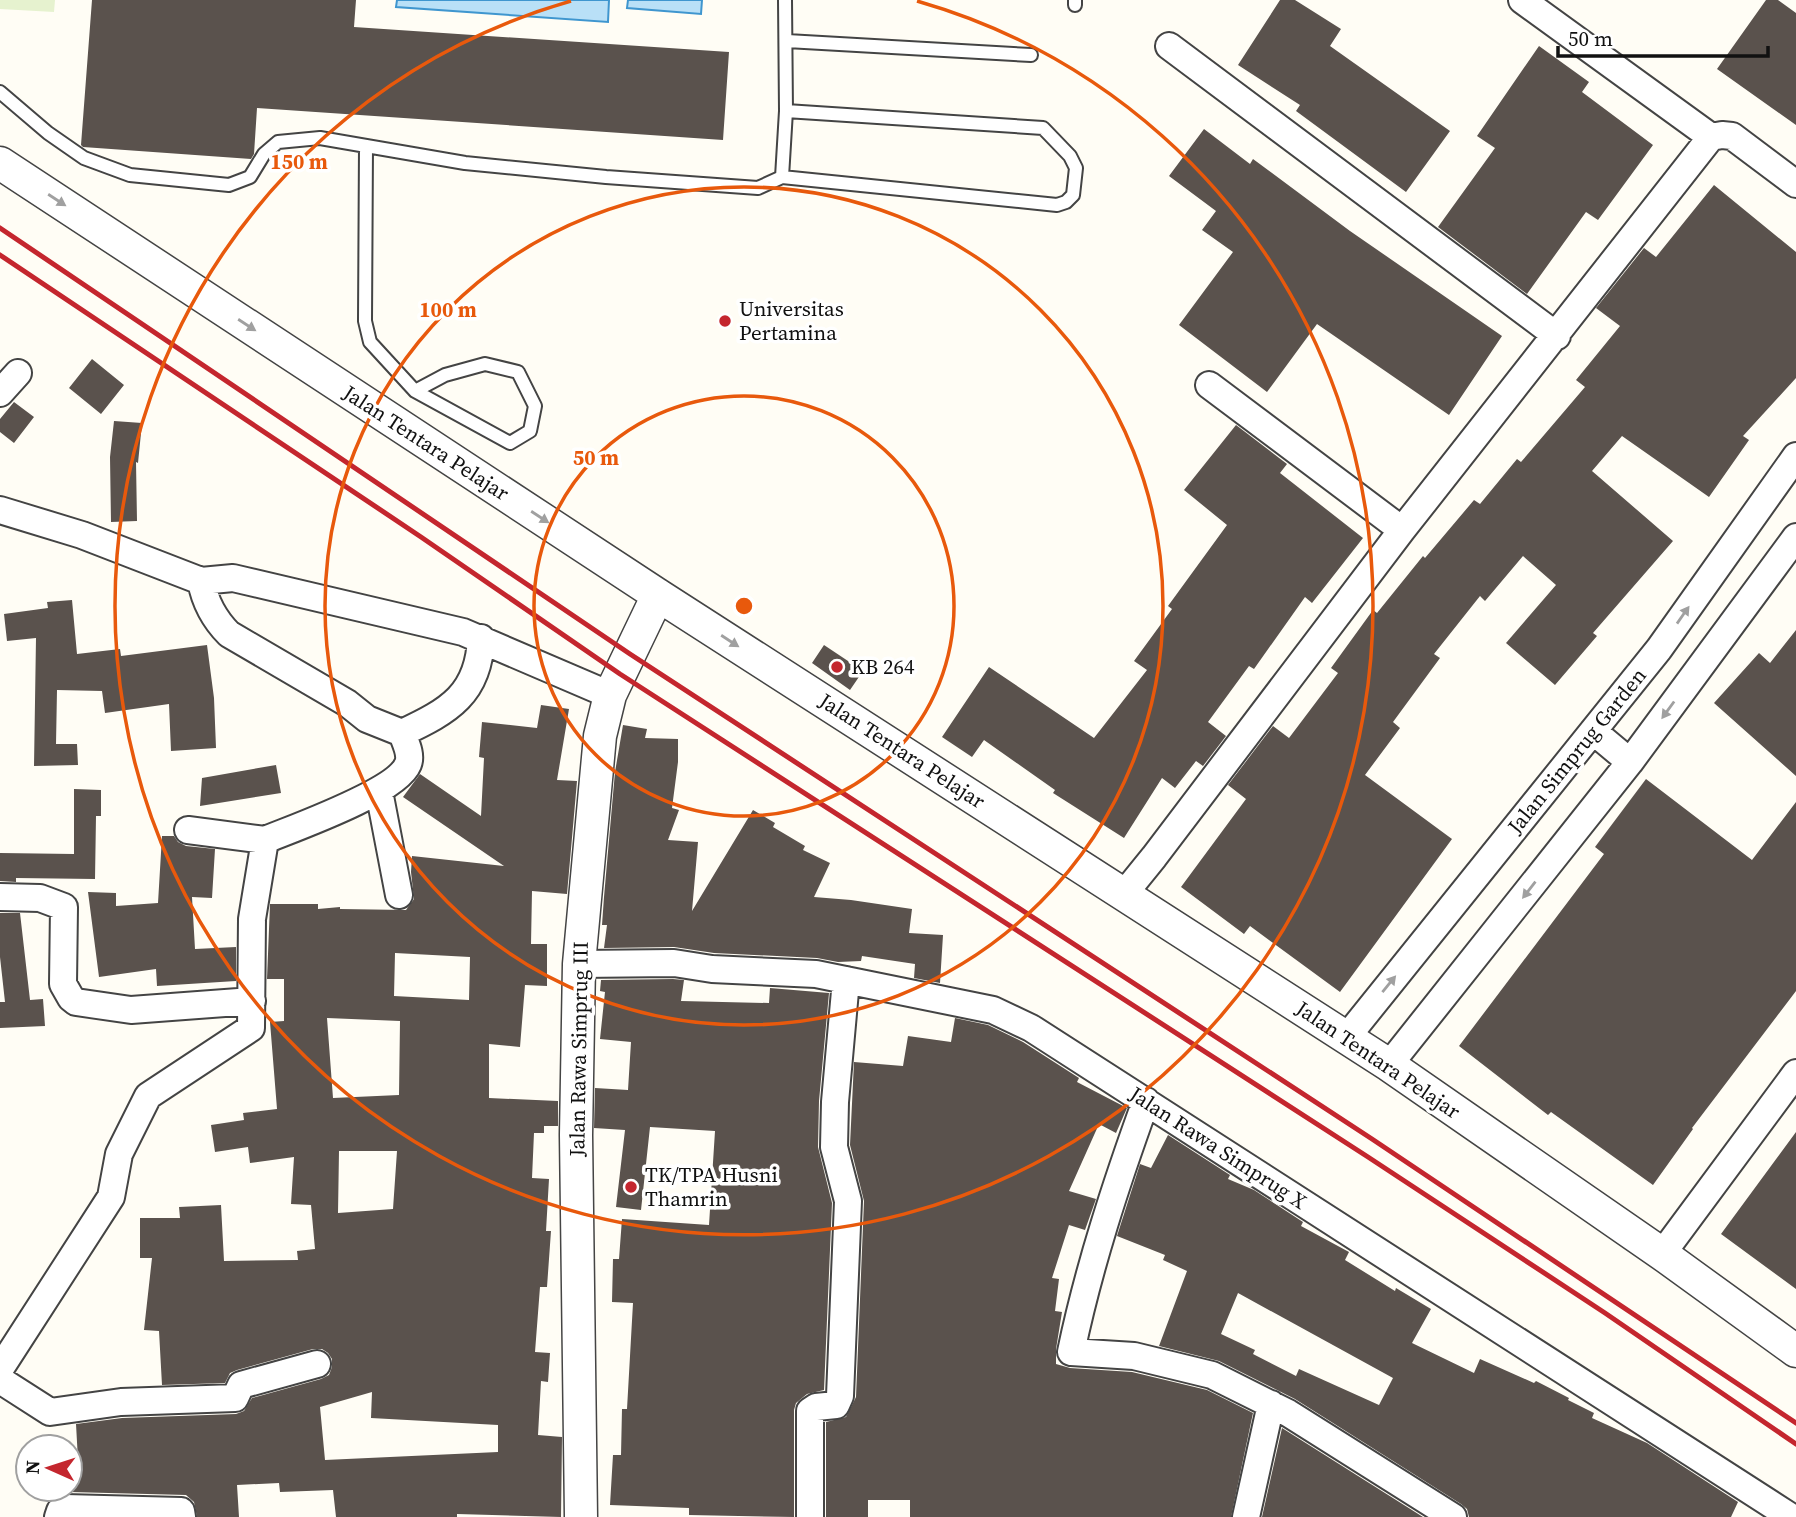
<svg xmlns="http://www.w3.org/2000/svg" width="1796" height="1517" viewBox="0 0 1796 1517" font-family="'Source Serif 4',serif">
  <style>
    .pitch { fill: #e6f2cf }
    .water { fill: #b9e0f7; stroke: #3f96cf; stroke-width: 2 }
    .building { fill: #5a524d; fill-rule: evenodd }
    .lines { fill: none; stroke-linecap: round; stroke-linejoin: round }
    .service-casing { stroke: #444; stroke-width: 16 }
    .minor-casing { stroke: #444; stroke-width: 30 }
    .tertiary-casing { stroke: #444; stroke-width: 35 }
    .service { stroke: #fff; stroke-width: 12 }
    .minor { stroke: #fff; stroke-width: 26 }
    .tertiary { stroke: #fff; stroke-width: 32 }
    .rail { stroke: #c4262e; stroke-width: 5 }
    .oneway { fill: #a0a0a0 }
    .ring { fill: none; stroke: #e8590c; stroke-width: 3.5 }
    .poi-dot { fill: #c4262e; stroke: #fff; stroke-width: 2.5 }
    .labels { text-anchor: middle; stroke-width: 7; stroke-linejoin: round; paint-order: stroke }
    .poi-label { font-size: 21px; fill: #111; stroke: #fff; text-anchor: start }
    .street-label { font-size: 21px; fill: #111; stroke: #fff }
    .centre { fill: #e8590c; stroke: #fff; stroke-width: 3.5 }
    .ring-label { font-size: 21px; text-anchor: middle; font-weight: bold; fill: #e8590c; stroke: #fff; stroke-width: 7; stroke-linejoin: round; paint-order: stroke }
  </style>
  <rect width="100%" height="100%" fill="#fffdf5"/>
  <!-- pitch -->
  <path class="pitch" d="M 0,0 L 55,0 L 54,12 L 0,9 Z"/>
  <!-- water -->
  <path class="water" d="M 397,0 L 609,0 L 608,22 L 396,7 Z
    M 628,0 L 702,0 L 701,14 L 627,8 Z"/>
  <!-- building -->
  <path class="building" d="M 92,0 L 356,0 L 354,27 L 729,52 L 723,140 L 257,108 L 254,154 L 251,159 L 83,147 L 81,145 Z
    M 1280,0 L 1295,0 L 1341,29 L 1330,46 L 1450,131 L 1406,192 L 1296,111 L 1300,105 L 1238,65 Z
    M 1766,0 L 1778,0 L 1796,13 L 1796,125 L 1717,69 Z
    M 1539,46 L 1589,82 L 1582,92 L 1653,145 L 1598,220 L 1586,212 L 1527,294 L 1438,227 L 1495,148 L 1477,136 Z
    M 1204,129 L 1250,164 L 1253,159 L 1350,231 L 1502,336 L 1449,415 L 1317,324 L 1267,392 L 1179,325 L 1233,252 L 1202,230 L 1216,211 L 1169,176 Z
    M 1714,185 L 1796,252 L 1796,378 L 1743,436 L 1749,440 L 1709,497 L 1622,436 L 1592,471 L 1673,541 L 1593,633 L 1597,636 L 1555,685 L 1506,643 L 1556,585 L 1523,556 L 1485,601 L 1480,596 L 1434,654 L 1440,658 L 1393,722 L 1400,728 L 1365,775 L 1452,839 L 1340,992 L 1250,926 L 1244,934 L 1181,887 L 1246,799 L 1228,785 L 1273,726 L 1289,738 L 1338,673 L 1331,668 L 1373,610 L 1377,613 L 1423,556 L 1425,558 L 1474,500 L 1480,504 L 1517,459 L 1521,462 L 1585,387 L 1576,380 L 1620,326 L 1596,308 L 1644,248 L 1656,257 Z
    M 92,359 L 124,385 L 101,414 L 69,388 Z
    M 14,402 L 34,417 L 14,443 L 0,432 L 0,419 Z
    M 114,421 L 142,423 L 138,463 L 136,462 L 137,521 L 111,522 L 110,457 Z
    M 1236,425 L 1287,464 L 1280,473 L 1363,538 L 1312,603 L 1305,597 L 1254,669 L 1249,666 L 1208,722 L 1226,736 L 1203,766 L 1196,761 L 1175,788 L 1162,778 L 1124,838 L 1053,793 L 1055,790 L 984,740 L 972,757 L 942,737 L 989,667 L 1094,738 L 1147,670 L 1134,661 L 1172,609 L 1168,606 L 1227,525 L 1184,490 Z
    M 72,600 L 77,654 L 120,649 L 121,656 L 207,645 L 214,698 L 216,748 L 171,751 L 169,704 L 105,713 L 102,691 L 57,690 L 56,744 L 77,744 L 78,765 L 34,766 L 36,638 L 7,641 L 4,614 L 48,608 L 47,602 Z
    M 1796,630 L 1796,776 L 1714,703 L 1759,653 L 1770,663 Z
    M 824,645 L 863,671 L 850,690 L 812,663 Z
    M 541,705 L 569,709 L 557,780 L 577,781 L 567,894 L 532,891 L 531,944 L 547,944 L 547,986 L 525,985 L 520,1047 L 489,1044 L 489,1098 L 558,1101 L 558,1126 L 544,1126 L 544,1133 L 534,1133 L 532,1178 L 549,1179 L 546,1231 L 551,1231 L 547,1287 L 540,1287 L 535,1352 L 550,1353 L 548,1382 L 541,1381 L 538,1435 L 562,1437 L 561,1517 L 457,1514 L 457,1517 L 336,1517 L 333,1490 L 280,1492 L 279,1483 L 237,1485 L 239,1517 L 197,1517 L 194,1502 L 186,1495 L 70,1492 L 70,1460 L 78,1460 L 76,1424 L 122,1418 L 236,1414 L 244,1411 L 252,1398 L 321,1379 L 329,1375 L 332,1367 L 332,1359 L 328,1353 L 322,1349 L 313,1349 L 237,1370 L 230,1373 L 225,1383 L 162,1385 L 159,1331 L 144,1330 L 152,1258 L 140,1258 L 140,1218 L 180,1218 L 179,1207 L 221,1205 L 224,1261 L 298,1260 L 297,1251 L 315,1249 L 311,1205 L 291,1204 L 294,1157 L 250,1163 L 248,1147 L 215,1152 L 211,1125 L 244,1120 L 243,1113 L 277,1109 L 270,1022 L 284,1021 L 284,979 L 267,979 L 270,904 L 318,904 L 318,909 L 340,907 L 340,909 L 406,910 L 414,899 L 411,872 L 412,856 L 504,866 L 403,797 L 420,774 L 481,816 L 484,758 L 479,757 L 482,722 L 537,728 ZM 395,953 L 470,957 L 469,1000 L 394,996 ZM 327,1018 L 400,1021 L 399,1095 L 333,1098 ZM 339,1151 L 397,1151 L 393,1209 L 338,1213 ZM 372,1392 L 371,1418 L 498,1425 L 498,1452 L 325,1460 L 320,1407 Z
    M 623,725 L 647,729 L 645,738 L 678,739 L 678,762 L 672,808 L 679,810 L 668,840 L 698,842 L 692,911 L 753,810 L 775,823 L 773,827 L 805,846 L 803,850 L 830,863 L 814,897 L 851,900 L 912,909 L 909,933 L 943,935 L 940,983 L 914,978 L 915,964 L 862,956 L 861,961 L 838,962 L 817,958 L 714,953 L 674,947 L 604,948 L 607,925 L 602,925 L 604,897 L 615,772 Z
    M 276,765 L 281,793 L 200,806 L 202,778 Z
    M 1646,779 L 1752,860 L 1796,802 L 1796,991 L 1692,1128 L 1693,1129 L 1653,1185 L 1551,1112 L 1548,1115 L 1459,1046 L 1604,854 L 1595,847 Z
    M 74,789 L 101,790 L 101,816 L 96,816 L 95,879 L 16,878 L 16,882 L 0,881 L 0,853 L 74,854 Z
    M 162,836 L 174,836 L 178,842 L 186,846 L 215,849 L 212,898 L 192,897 L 195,949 L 236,947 L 236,981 L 157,986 L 156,969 L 99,977 L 88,892 L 116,893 L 116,906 L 158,903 Z
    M 0,913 L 20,913 L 30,1000 L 43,999 L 45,1026 L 0,1028 L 0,1002 L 5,1002 L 0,957 Z
    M 673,979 L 684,980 L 681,1001 L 769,1003 L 770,988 L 829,993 L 819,1101 L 818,1147 L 832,1203 L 824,1390 L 807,1394 L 796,1403 L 794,1410 L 794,1517 L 689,1515 L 689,1508 L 610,1505 L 613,1455 L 621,1455 L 622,1409 L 627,1409 L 633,1303 L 612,1302 L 613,1259 L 619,1259 L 622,1219 L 709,1225 L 715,1131 L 650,1127 L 641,1210 L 616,1207 L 625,1130 L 594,1128 L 595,1088 L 628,1090 L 631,1042 L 600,1039 L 605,992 L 600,991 L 601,980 Z
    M 955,1018 L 988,1025 L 1023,1042 L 1079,1078 L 1077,1082 L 1127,1108 L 1116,1133 L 1099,1124 L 1069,1191 L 1096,1199 L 1085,1230 L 1069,1225 L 1052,1278 L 1059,1279 L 1055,1311 L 1062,1312 L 1056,1349 L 1056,1364 L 1070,1368 L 1132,1372 L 1207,1390 L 1253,1413 L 1231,1517 L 910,1517 L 910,1500 L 868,1500 L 868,1517 L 826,1517 L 826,1422 L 846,1417 L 856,1397 L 864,1201 L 850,1145 L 854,1062 L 903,1066 L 908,1036 L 951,1042 Z
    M 1796,1132 L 1796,1289 L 1721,1234 Z
    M 1168,1135 L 1230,1175 L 1228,1179 L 1254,1190 L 1303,1222 L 1301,1226 L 1349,1252 L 1345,1260 L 1395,1291 L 1396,1288 L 1431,1309 L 1412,1343 L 1474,1373 L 1480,1359 L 1534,1383 L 1536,1381 L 1569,1398 L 1568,1400 L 1594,1413 L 1592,1418 L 1647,1443 L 1738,1502 L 1731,1517 L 1469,1517 L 1467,1509 L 1461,1504 L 1295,1399 L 1219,1361 L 1159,1346 L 1187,1271 L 1163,1260 L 1165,1255 L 1117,1236 L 1140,1164 L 1151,1168 ZM 1238,1293 L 1393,1378 L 1379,1405 L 1299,1369 L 1296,1376 L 1253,1354 L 1255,1350 L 1221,1334 Z
    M 1282,1428 L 1423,1517 L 1262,1517 Z"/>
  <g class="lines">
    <defs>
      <path id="service" d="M 1075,0 L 1075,5
        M 787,41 L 1031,55
        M 0,92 L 48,133 L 84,158 L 130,175 L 229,185 L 250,177 L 264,154 L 278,142 L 320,138 L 465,163 L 606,177 L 758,188 L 782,177 L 786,111 L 785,0
        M 366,146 L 365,321 L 370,342 L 415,391 L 510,443 L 530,431 L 535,406 L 518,372 L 485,364 L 445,375 L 415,391
        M 782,177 L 1057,205 L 1066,202 L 1073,195 L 1076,168 L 1070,156 L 1043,128 L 786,111"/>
      <path id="minor" d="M 1522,0 L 1711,137
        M 1169,46 L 1557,336
        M 1711,137 L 1722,135 L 1732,136 L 1796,184
        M 1209,385 L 1402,530
        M 0,393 L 18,373
        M 0,510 L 82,535 L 201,581 L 233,578 L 463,632 L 610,695
        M 201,581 C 205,602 214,619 229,634 L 347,703 L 367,719 L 402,733 C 449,711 479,694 481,638
        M 1593,731 L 1630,762
        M 379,791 L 399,895
        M 188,830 L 265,840
        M 1124,894 L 1154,857 L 1402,530 L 1711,137
        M 0,897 L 40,898 L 64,907 L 63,984 L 71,998 L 76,1002 L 131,1010 L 252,1001
        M 579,964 L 674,963 L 712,969 L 816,974 L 993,1010 L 1031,1028 L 1791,1517
        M 1346,1038 L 1659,649 L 1796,456
        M 1389,1065 L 1630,762 L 1796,537
        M 1146,1101 C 1116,1184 1089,1266 1071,1352 L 1134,1356 L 1212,1375 L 1288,1413 L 1453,1517
        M 1662,1254 L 1796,1073
        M 0,1369 L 111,1197 L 119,1154 L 148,1096 L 251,1028 L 252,919 L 265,840 C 294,828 397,792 408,764 C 412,754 405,742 402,733
        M 0,1380 L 50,1412 L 121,1402 L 235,1398 L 241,1385 L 317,1364
        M 58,1517 L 60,1511 L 65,1508 L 181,1511 L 182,1517
        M 810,1517 L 810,1411 L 816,1407 L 836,1405 L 840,1396 L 848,1201 L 834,1147 L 835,1102 L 846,980
        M 1246,1517 L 1271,1404"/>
      <path id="tertiary" d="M 0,163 L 658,595 L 1389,1065 L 1662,1254 L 1796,1351
        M 581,1517 L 576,1135 L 579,964 L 600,736 L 610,695 L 658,595"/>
    </defs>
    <!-- service casing -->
    <use href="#service" class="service-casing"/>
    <!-- minor casing -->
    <use href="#minor" class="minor-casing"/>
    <!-- tertiary casing -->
    <use href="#tertiary" class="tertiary-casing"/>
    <!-- service -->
    <use href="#service" class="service"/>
    <!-- minor -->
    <use href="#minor" class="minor"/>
    <!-- tertiary -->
    <use href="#tertiary" class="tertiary"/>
    <!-- rail -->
    <path class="rail" d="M 0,228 L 630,654 L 1372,1139 L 1796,1423
      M 0,255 L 421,537 L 620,674 L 1368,1157 L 1605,1313 L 1796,1444"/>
  </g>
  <!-- one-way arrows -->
  <defs><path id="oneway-solid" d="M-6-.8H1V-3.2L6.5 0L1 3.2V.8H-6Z" transform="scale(1.75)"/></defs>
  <g class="oneway">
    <use href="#oneway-solid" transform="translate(57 200) rotate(33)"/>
    <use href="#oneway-solid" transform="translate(247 325) rotate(33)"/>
    <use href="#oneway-solid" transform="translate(540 517) rotate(33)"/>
    <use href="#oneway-solid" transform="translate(1683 615) rotate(-55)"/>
    <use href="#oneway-solid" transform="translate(730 641) rotate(33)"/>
    <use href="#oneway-solid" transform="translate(1668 710) rotate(126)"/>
    <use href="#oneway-solid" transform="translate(1529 890) rotate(128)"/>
    <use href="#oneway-solid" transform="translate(1389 984) rotate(-51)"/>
  </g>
  <!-- distance rings -->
  <g class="ring">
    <circle cx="744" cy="606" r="210"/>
    <circle cx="744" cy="606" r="419"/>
    <path d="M917 1A629 629 0 1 1 571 1"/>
  </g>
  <!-- markers -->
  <g class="poi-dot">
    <circle cx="725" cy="321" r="7"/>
    <circle cx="837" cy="667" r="7"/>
    <circle cx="631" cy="1187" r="7"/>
  </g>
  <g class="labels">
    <!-- poi labels -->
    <g class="poi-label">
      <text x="739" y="316">Universitas<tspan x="739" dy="24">Pertamina</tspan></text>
      <text x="851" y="674">KB 264</text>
      <text x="645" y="1182">TK/TPA Husni<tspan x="645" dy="24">Thamrin</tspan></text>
    </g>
    <!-- street labels -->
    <g class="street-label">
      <text transform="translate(426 443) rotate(33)" y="7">Jalan Tentara Pelajar</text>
      <text transform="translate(902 751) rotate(33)" y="7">Jalan Tentara Pelajar</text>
      <text transform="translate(1577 751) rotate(-51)" y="7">Jalan Simprug Garden</text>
      <text transform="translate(579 1049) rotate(-89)" y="7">Jalan Rawa Simprug III</text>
      <text transform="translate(1378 1060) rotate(34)" y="7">Jalan Tentara Pelajar</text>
      <text transform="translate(1218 1148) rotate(33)" y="7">Jalan Rawa Simprug X</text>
    </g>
  </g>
  <circle cx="744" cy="606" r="10" class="centre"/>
  <g class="ring-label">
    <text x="299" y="169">150 m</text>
    <text x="448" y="317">100 m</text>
    <text x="596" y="465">50 m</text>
  </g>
  <!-- north arrow -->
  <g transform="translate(49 1468) rotate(273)"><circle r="33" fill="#ffffff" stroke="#a0a0a0" stroke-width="2"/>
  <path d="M0-5L12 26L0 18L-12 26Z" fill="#c4262e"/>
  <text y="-10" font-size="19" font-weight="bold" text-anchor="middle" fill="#111111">N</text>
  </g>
  <!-- scale -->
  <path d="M1558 46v10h210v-10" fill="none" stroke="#111111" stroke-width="3.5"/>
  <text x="1568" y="46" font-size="21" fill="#111111" stroke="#ffffff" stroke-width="5" paint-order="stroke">50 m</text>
</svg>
